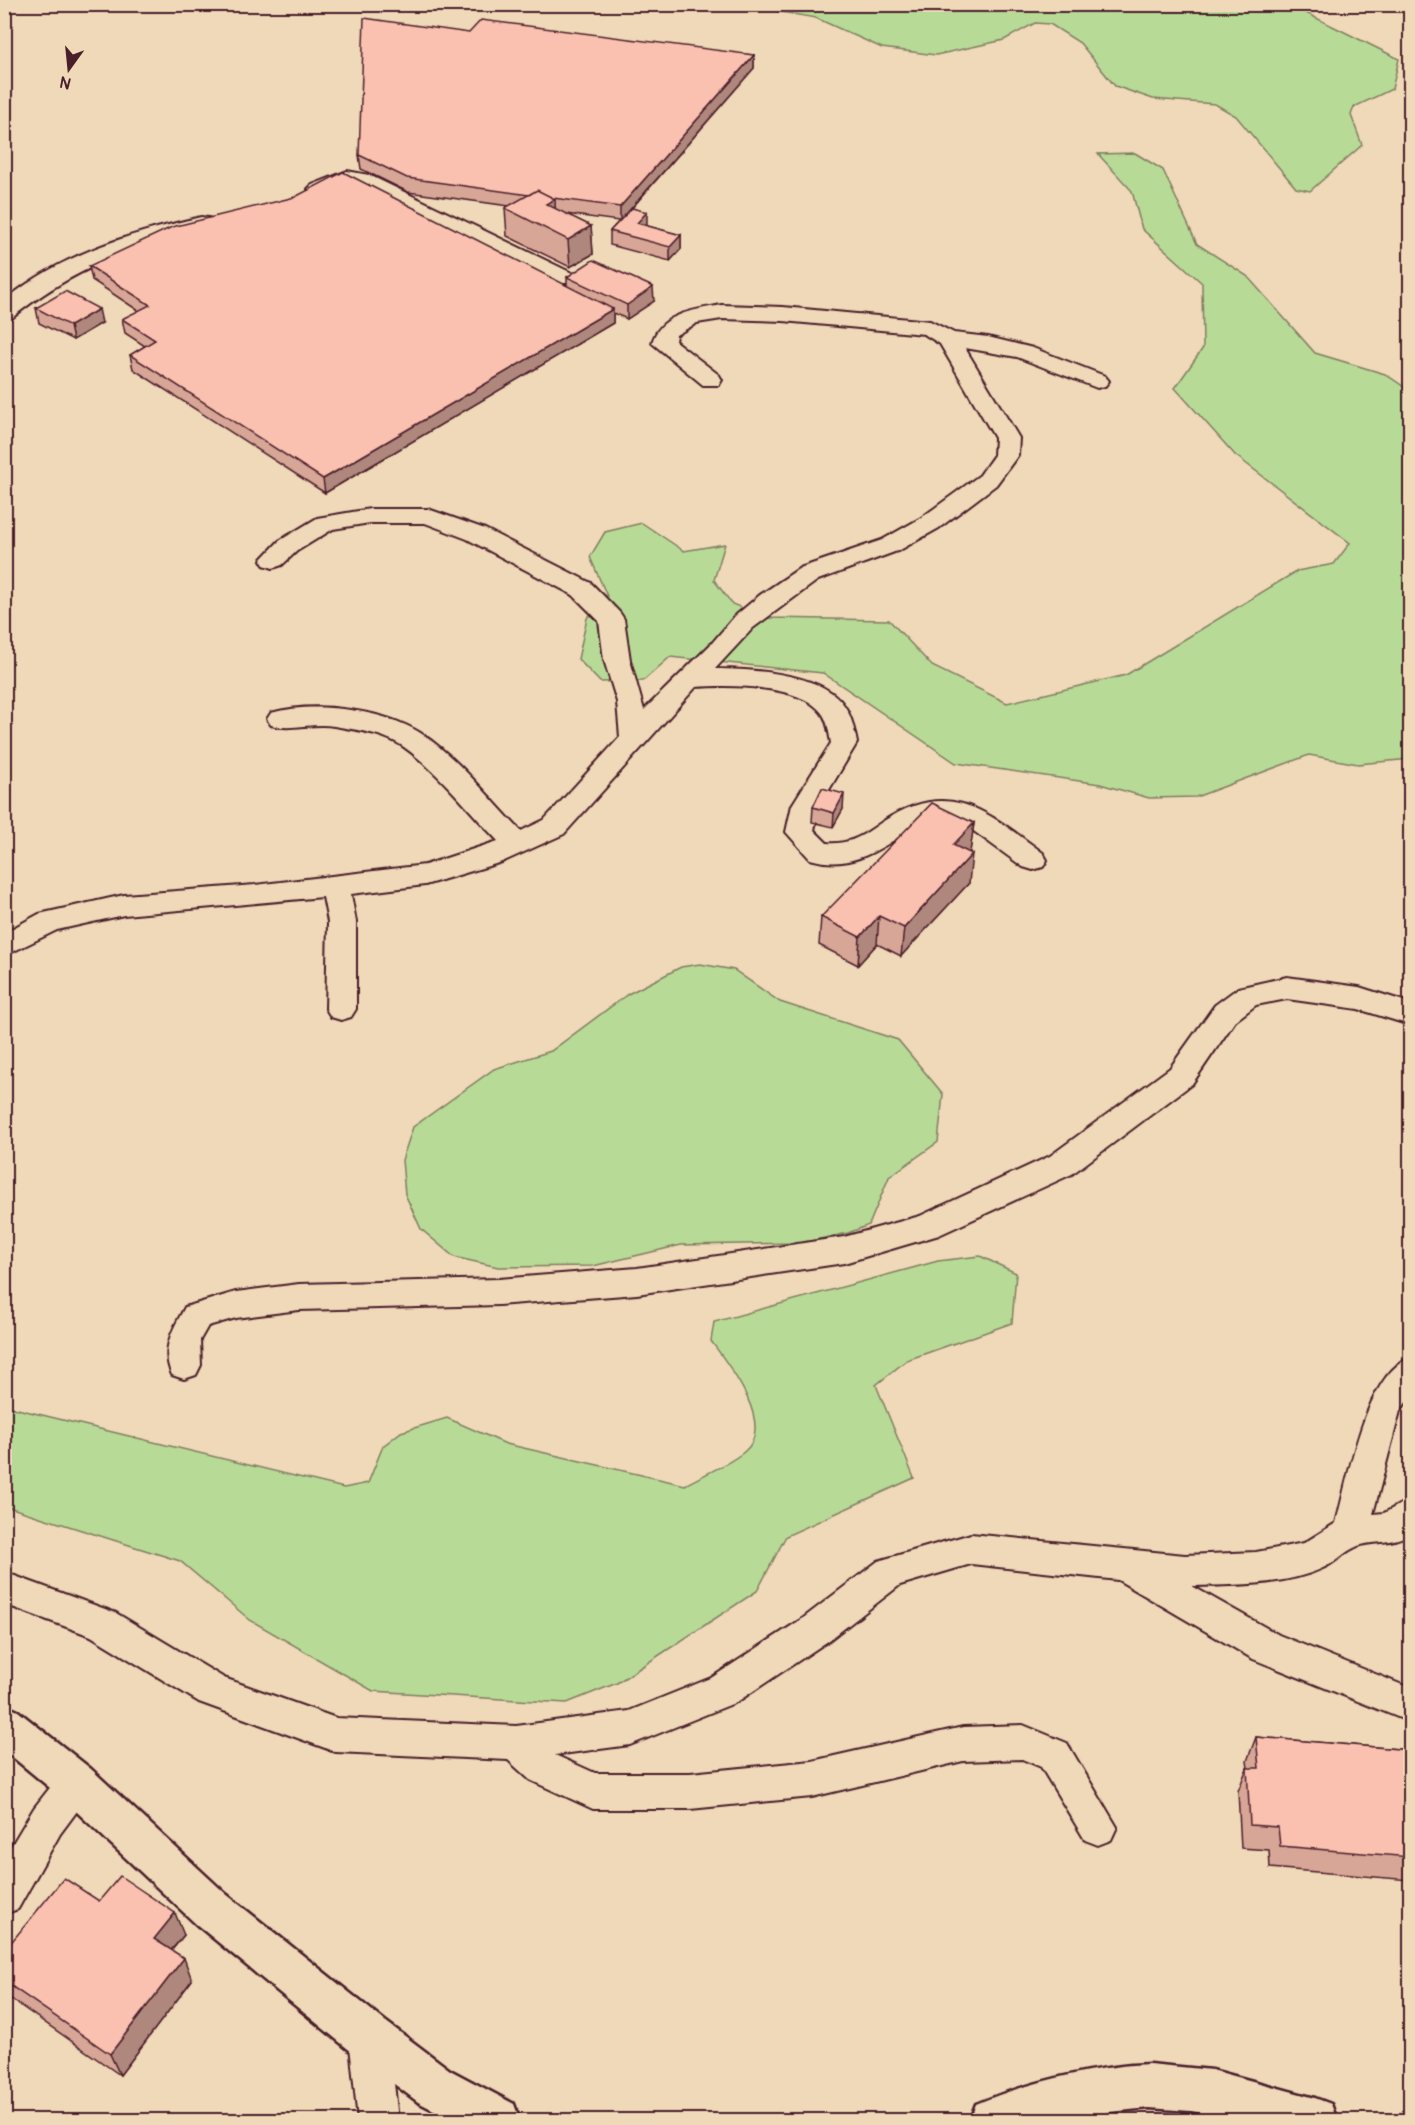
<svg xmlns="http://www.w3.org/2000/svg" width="1415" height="2125" viewBox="0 0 1415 2125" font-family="Pangolin,sans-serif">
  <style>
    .green { fill: #b7db96; stroke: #807d60; stroke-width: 1.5 }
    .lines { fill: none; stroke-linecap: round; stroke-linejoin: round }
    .lane-casing { stroke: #4a1f2b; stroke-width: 4 }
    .street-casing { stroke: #4a1f2b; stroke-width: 5 }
    .lane { fill: #efd9b8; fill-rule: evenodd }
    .street { fill: #efd9b8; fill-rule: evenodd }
    .wall { fill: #d7a697; stroke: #4a1f2b; stroke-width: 1.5 }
    .shaded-wall { fill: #af877b; stroke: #4a1f2b; stroke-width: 1.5 }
    .building { fill: #fac1b0; stroke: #4a1f2b; stroke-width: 1.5 }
  </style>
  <rect width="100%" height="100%" fill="#efd9b8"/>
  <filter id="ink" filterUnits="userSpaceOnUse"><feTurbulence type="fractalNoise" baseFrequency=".0167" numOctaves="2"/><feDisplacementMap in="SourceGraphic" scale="12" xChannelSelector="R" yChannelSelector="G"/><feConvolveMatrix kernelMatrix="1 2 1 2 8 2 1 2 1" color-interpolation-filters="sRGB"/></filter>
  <g filter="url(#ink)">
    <!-- green -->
    <path class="green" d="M 776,5 L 1290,5 L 1399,59 L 1392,89 L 1354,107 L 1351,115 L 1362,145 L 1310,191 L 1296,188 L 1236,116 L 1215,104 L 1153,99 L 1115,86 L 1080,43 L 1050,24 L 1035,23 L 1004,40 L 936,55 L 882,48 L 816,18 L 775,11 Z
      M 1135,153 L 1163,170 L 1197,244 L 1247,276 L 1315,353 L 1385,374 L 1410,391 L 1410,759 L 1358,764 L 1309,755 L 1196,797 L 1149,798 L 1100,784 L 956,763 L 823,673 L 670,657 L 643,681 L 600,682 L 578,659 L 587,618 L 607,596 L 590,557 L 605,532 L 642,523 L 684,551 L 725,544 L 714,580 L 732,604 L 767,618 L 889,620 L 932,666 L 1007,703 L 1126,675 L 1297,571 L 1334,564 L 1350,543 L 1235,455 L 1175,388 L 1203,348 L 1202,283 L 1142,229 L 1132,191 L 1098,154 Z
      M 700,964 L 734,970 L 780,1002 L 898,1040 L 943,1094 L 938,1142 L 889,1177 L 869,1225 L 848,1233 L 801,1243 L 681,1245 L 593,1266 L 498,1267 L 454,1257 L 421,1229 L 405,1194 L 402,1160 L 413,1127 L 494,1069 L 551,1051 L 628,994 L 681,967 Z
      M 980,1256 L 1016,1273 L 1012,1323 L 907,1360 L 876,1385 L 914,1478 L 786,1536 L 757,1591 L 617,1683 L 567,1703 L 373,1691 L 250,1620 L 180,1561 L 5,1506 L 5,1406 L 344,1488 L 368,1483 L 383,1446 L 401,1432 L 447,1418 L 506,1444 L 685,1485 C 704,1474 729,1465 745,1451 C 776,1424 727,1363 711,1341 L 714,1322 L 938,1261 Z"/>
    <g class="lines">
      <defs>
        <path id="lane" d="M 347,171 L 369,175 L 572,273 L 575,278 L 572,283 L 556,283 L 357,185 C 341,182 328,198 312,193 L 308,189 L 312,185 Z
          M 201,217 L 209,218 L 212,223 L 209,228 C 136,246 70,269 12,318 L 4,320 L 4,301 C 61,254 131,233 201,217 Z
          M 722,305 L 783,307 L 930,321 L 954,333 L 988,337 L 1033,348 L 1105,376 L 1109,381 L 1105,386 L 1097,388 L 1017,357 L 965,348 L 1019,438 L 1018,455 L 996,485 L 939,528 L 900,550 L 818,580 L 753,628 L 715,669 C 749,669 816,673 840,700 C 851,712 854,728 857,743 L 820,805 L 814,830 L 827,843 C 850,845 864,835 882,822 C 950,777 987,812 1043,853 L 1047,860 L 1043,867 L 1033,870 L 1023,867 L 964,824 C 913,798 882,880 810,859 L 786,832 L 792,805 L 831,743 C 829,733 828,720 821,712 C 799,684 729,685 696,687 L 564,834 L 502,862 L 425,885 L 351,894 L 356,922 L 356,1009 L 351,1017 L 341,1020 L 331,1017 L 326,1009 L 328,922 L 323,897 L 124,915 L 57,930 L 4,956 L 4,933 L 39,914 L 124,895 L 255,885 L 425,865 L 498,841 C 468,810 439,772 404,747 C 384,733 357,730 334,726 C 313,722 291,731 271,725 L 267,719 L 271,713 C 314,701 384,709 422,734 C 459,759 490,799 521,831 L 544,820 L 620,737 L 617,702 L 604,660 L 599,621 L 573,595 L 467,539 L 425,523 L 370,523 L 333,529 L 297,551 L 282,565 L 273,568 L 264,565 L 261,560 L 279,541 L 317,518 L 370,509 L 428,509 L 485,529 L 591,583 L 620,613 L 624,619 L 630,660 L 644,710 L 712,643 L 735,616 L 760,595 L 800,568 L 882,540 L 921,518 L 980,475 L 994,455 L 995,438 L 940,344 L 924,334 L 783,321 L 722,319 L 697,323 L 676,335 L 675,341 L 719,375 L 722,380 L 719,385 L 703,385 L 652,343 C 660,313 695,310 722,305 Z
          M 1287,977 L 1359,987 L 1410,1003 L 1410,1025 L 1358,1009 L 1287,999 L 1256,1005 L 1235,1021 L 1192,1084 L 1072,1174 L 939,1235 L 844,1263 L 637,1294 L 499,1305 L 299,1310 L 236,1318 L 208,1326 L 200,1340 L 201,1365 L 196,1375 L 184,1379 L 172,1375 C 160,1349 173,1329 185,1307 L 236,1292 L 299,1284 L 499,1279 L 637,1268 L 844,1237 L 920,1216 L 1050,1156 L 1170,1068 L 1215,1005 L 1238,988 Z
          M 1410,1358 L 1410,1397 L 1400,1411 L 1373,1514 L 1384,1513 L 1410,1499 L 1410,1533 C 1393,1545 1376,1540 1358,1546 C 1345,1551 1335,1563 1323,1568 C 1285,1586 1233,1585 1192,1586 L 1279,1635 L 1410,1688 L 1410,1722 L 1253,1659 L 1118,1580 L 971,1564 L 900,1585 L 828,1641 L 737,1702 L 630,1745 L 555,1755 L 595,1773 L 690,1773 L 812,1761 L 963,1727 L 1023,1725 L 1067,1743 L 1117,1827 L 1111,1840 L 1098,1845 L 1085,1840 L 1041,1767 L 1022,1759 L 963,1761 L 812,1797 L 690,1809 L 593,1809 L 530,1780 L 508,1760 L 336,1752 L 199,1702 L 91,1636 L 4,1604 L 4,1572 L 116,1613 L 224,1678 L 336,1718 L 516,1726 L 629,1711 L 711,1678 L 802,1619 L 878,1561 L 971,1534 L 1185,1555 L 1256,1552 L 1304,1543 L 1336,1523 C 1348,1480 1365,1374 1410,1358 Z
          M 76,1765 L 89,1771 L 95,1783 L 89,1795 L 60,1834 L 18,1909 L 4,1914 L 4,1858 L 34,1808 L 63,1771 Z
          M 369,2017 L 383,2023 L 389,2037 L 398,2120 L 358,2120 L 349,2037 L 355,2023 Z"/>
        <path id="street" d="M 4,1705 L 18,1711 L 91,1769 L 226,1894 L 385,2021 L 450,2070 L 514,2104 L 520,2120 L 453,2120 L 418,2102 L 353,2053 L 196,1924 L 61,1797 L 4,1750 Z
          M 1149,2064 L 1212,2070 L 1315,2098 L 1331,2104 L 1337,2120 L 1238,2120 L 1191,2111 L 1149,2108 L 1110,2112 L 1071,2120 L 970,2120 L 976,2104 C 1027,2083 1094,2066 1149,2064 Z"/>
      </defs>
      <!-- lane casing -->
      <use href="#lane" class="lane-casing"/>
      <!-- street casing -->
      <use href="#street" class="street-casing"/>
      <!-- lane -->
      <use href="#lane" class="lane"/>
      <!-- street -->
      <use href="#street" class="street"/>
    </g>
    <!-- wall -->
    <path class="wall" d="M 469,33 L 754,55 L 754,68 L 632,208 L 647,226 L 681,235 L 681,249 L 670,261 L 610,245 L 610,231 L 619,221 L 566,214 L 591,226 L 593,254 L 570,267 L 507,236 L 505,208 L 509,206 L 408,192 L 361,169 L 359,155 Z
      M 89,266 L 567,285 L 567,277 L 654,301 L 627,319 L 613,313 L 613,323 L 325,493 L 133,369 L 130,355 L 145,346 L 125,333 L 122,319 L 139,311 L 92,280 Z
      M 36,308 L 102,323 L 73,340 L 39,323 Z
      M 813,807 L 843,809 L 833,827 L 812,822 Z
      M 974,823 L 970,852 L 969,853 L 969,883 L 901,956 L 877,944 L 858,965 L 819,945 L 821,917 Z
      M 1256,1737 L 1410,1750 L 1410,1880 L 1270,1868 L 1269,1850 L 1241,1848 L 1238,1791 L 1247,1768 L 1248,1768 L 1247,1761 Z
      M 99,1901 L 184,1935 L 172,1950 L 192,1980 L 120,2075 L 4,1994 L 4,1951 Z"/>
    <!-- shaded-wall -->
    <path class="shaded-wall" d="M 754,55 L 754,68 L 620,221 L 620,207 Z
      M 555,199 L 556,226 L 546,204 Z
      M 647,212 L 647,226 L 637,223 Z
      M 591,226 L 593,254 L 570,267 L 568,240 Z
      M 681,235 L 681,249 L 670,261 L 670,247 Z
      M 653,287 L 654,301 L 627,319 L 627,305 Z
      M 99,309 L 102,323 L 73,340 L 70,326 Z
      M 613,309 L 613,323 L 325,493 L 323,479 Z
      M 844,794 L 843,809 L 833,827 L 834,813 Z
      M 974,823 L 970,852 L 950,873 L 953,845 Z
      M 972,854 L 969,883 L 901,956 L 904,928 Z
      M 879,916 L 877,944 L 858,965 L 860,937 Z
      M 175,1913 L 184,1935 L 163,1960 L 154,1939 Z
      M 184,1958 L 192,1980 L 120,2075 L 110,2054 Z"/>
    <!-- building -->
    <path class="building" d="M 364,18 L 469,33 L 481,20 L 754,55 L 620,207 L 553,198 L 537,190 L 529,195 L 407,178 L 359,155 Z
      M 343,172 L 613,309 L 323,479 L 130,355 L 155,340 L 122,319 L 150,305 L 89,266 L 172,227 L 295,197 Z
      M 537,190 L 555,199 L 546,204 L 591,226 L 568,240 L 505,208 Z
      M 632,208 L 647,212 L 637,223 L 681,235 L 670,247 L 610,231 Z
      M 593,260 L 653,287 L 627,305 L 567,277 Z
      M 65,291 L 99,309 L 70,326 L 36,308 Z
      M 822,788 L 844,794 L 834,813 L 813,807 Z
      M 932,803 L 974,823 L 953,845 L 972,854 L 904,928 L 879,916 L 860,937 L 821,917 Z
      M 1256,1737 L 1410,1750 L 1410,1857 L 1280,1846 L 1278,1827 L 1250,1825 L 1247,1768 L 1259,1768 Z
      M 120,1876 L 175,1913 L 154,1939 L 184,1958 L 110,2054 L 4,1981 L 4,1951 L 64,1878 L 99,1901 Z"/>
  </g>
  <!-- margin -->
  <rect width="1415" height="2125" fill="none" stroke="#efd9b8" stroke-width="24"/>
  <rect x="12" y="12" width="1391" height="2101" fill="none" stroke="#4a1f2b" stroke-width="2" filter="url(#ink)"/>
  <!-- north arrow -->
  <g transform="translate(69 69) rotate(195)" stroke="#efd9b8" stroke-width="4.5" paint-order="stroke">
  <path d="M0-4.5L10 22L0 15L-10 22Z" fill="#4a1f2b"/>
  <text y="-9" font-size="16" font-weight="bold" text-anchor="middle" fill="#4a1f2b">N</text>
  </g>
</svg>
